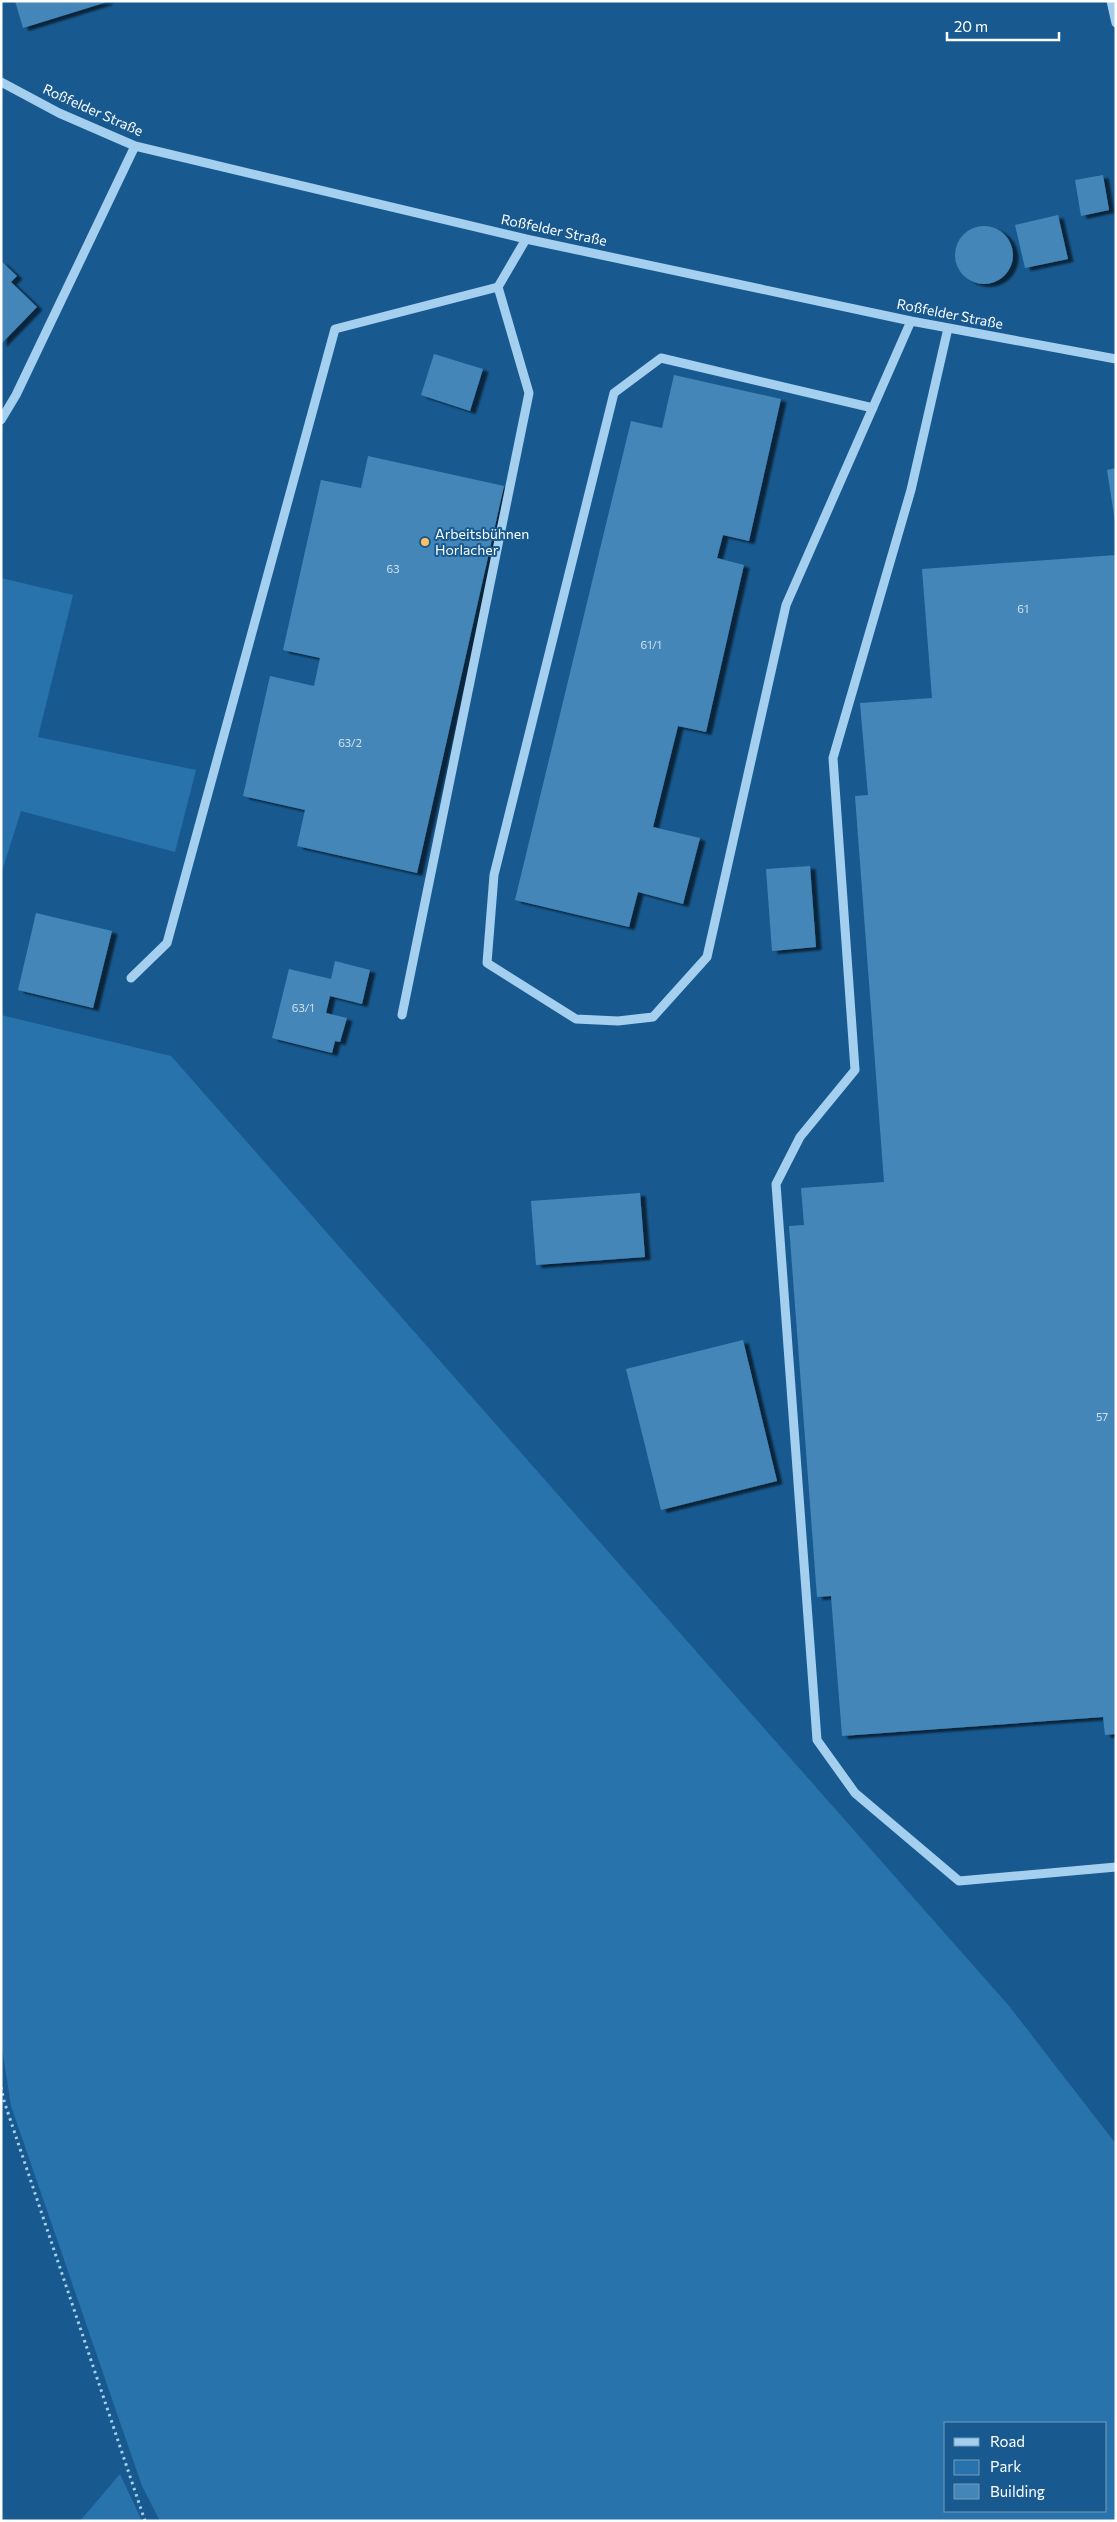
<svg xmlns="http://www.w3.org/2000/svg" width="1117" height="2522" viewBox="0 0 1117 2522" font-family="Commissioner,sans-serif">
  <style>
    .green { fill: #2873ac; fill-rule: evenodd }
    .building { fill: #4586b9; filter: url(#shadow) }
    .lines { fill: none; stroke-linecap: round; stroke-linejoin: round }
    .path { stroke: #a5cfef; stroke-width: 3; stroke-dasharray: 2.5 4; stroke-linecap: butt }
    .minor { stroke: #a5cfef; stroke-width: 9 }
    .poi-dot { fill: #ffc064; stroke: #185a90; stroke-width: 2 }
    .labels { text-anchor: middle; stroke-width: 4; stroke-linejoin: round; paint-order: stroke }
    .number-label { font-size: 11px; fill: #d0e1ee }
    .street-label { font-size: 14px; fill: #fff; stroke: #185a90 }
    .poi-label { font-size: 14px; fill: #fff; stroke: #185a90; text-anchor: start }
  </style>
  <defs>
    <filter id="shadow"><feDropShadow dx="5.5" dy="3" stdDeviation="1" flood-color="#0009"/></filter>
  </defs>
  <rect width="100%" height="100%" fill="#185a90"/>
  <!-- green -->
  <path class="green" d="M 1,578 L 73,595 L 38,737 L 196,770 L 175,852 L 21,811 L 1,874 Z
    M 1,1015 L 171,1056 L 1009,2006 L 1116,2144 L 1116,2521 L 160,2521 L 142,2486 L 11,2106 L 1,2042 ZM 1106,2423 L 1106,2511 L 946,2511 L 946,2423 Z
    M 120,2474 L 142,2521 L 80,2521 Z"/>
  <!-- building -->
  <path class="building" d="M 15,1 L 107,1 L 107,2 L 23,28 Z
    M 1103,175 L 1109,210 L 1081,216 L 1075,180 Z
    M 1058,215 L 1068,259 L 1025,268 L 1015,225 Z
    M955 255a29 29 0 1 1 58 0a29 29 0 1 1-58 0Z
    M 1,261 L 17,276 L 11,282 L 37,307 L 1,344 Z
    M 434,354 L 483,369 L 470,411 L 421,395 Z
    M 674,375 L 781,399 L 749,541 L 723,535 L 717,558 L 744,565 L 706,732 L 678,726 L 653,827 L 700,838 L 683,904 L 638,892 L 629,927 L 515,900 L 631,421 L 662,428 Z
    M 368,456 L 504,486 L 417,873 L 297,846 L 305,810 L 243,796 L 270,676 L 314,686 L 320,658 L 283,650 L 321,480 L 361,488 Z
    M 1116,468 L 1116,521 L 1115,521 L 1107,470 Z
    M 1116,555 L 1116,1734 L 1105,1735 L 1103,1717 L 842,1736 L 831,1596 L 817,1597 L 789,1226 L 804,1225 L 801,1188 L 884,1182 L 855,796 L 868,795 L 860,703 L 932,698 L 922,569 Z
    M 810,866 L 816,947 L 772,951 L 766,869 Z
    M 36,913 L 112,931 L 93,1008 L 18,990 Z
    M 335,961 L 370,970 L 362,1004 L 330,996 L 326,1013 L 347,1018 L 340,1042 L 335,1041 L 332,1053 L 272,1038 L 289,969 L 331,979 Z
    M 640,1193 L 645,1257 L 536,1265 L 531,1201 Z
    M 743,1340 L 777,1481 L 661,1510 L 626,1369 Z"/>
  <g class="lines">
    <!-- path -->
    <path class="path" d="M 1,2087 L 4,2101 L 145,2521"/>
    <!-- minor -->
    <path class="minor" d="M 1111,1 L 1116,23
      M 1,82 L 59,113 L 135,146 L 526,239 L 911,321 L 1116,359
      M 948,328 L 911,490 L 833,758 L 855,1070 L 800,1137 L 776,1184 L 817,1740 L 855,1793 L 959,1881 L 1116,1867
      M 873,408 L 661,358 L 614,393 L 494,875 L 487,963 L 576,1019 L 618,1021 L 653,1017 L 707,957 L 786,605 L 911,321
      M 1,420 L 16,395 L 135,146
      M 131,978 L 167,943 L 335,329 L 498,287 L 526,239
      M 402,1015 L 529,393 L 498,287"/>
  </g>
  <!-- markers -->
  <circle class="poi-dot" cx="425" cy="542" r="5"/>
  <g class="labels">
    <!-- number labels -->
    <g class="number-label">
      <text x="393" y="573">63</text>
      <text x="1023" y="613">61</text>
      <text x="651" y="649">61/1</text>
      <text x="350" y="747">63/2</text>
      <text x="303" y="1012">63/1</text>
      <text x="1102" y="1421">57</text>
    </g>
    <!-- street labels -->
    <g class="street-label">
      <text transform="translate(93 110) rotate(24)" y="5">Roßfelder Straße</text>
      <text transform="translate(554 230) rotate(12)" y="5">Roßfelder Straße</text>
      <text transform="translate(950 314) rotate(11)" y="5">Roßfelder Straße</text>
    </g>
    <!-- poi labels -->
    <g class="poi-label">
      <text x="435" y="539">Arbeitsbühnen<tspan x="435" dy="16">Horlacher</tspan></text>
    </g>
  </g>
  <!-- border -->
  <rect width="1117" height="2522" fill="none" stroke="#ffffff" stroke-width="5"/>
  <!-- legend -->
  <rect x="944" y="2422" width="162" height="90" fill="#185a90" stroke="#749cbc"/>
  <rect x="954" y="2438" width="25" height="8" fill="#a5cfef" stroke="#749cbc"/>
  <text x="990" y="2447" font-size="15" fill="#ffffff">Road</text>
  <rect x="954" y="2460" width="25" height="15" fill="#2873ac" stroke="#749cbc"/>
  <text x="990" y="2472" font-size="15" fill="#ffffff">Park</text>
  <rect x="954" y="2484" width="25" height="15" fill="#4586b9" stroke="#749cbc"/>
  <text x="990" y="2497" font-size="15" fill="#ffffff">Building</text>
  <!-- scale -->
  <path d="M947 32v8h112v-8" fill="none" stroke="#ffffff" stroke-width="2.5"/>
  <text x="954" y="32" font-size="15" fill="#ffffff" stroke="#185a90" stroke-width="4" paint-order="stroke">20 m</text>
</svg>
